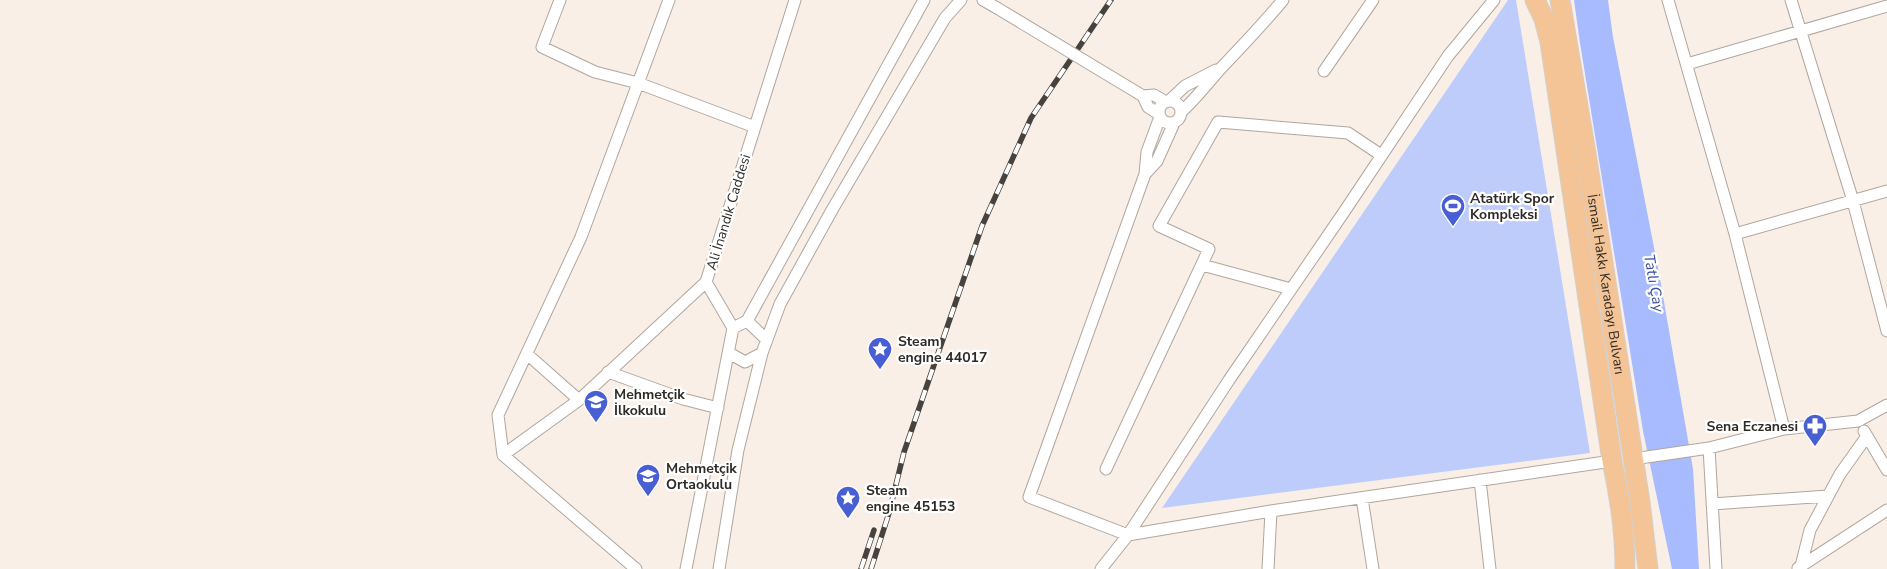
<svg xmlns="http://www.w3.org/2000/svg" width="1887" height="569" viewBox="0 0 1887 569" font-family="'Nunito Sans',sans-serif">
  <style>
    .green { fill: #bdccfb }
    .water { fill: #a7bbfe }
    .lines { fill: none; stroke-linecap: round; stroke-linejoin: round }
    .minor-casing { stroke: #afa69e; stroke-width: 13 }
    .trunk-casing { stroke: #d1d0cf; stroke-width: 21 }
    .minor { stroke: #fff; stroke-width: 11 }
    .trunk { stroke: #f4c496; stroke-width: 19 }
    .rail-casing { stroke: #46423d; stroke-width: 5.5 }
    .rail { stroke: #fff; stroke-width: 4; stroke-dasharray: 11; stroke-linecap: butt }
    .minor-bridge-casing { stroke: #afa69e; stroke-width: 13; stroke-linecap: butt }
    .minor-bridge { stroke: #fff; stroke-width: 11 }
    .labels { text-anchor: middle; stroke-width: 4.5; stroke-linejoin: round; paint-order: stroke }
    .poi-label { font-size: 14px; font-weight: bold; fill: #2e2b27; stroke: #fff; text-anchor: start }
    .street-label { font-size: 14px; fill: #2e2b27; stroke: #fff }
    .water-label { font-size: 15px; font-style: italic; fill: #3a4c99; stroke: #fff }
  </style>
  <rect width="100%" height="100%" fill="#f9efe6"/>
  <!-- green -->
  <path class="green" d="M 1508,0 L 1516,0 L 1590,453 L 1162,508 Z"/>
  <!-- water -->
  <path class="water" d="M 1574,0 L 1608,0 L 1613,37 L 1659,273 L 1693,469 L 1699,569 L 1672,569 L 1643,431 L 1580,43 Z"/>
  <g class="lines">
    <defs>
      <path id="minor" d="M 560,0 L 542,47 L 595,72 L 638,83 L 755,127
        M 983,0 L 997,8
        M 1668,0 L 1735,234 L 1784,429
        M 1791,0 L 1853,201 L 1887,331
        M 1687,64 L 1887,6
        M 1324,71 L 1373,0
        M 1138,93 L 1143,96 L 1154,95 L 1166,102
        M 1143,96 L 1148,107 L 1159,114
        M 1169,101 L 1185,86 L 1216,70
        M1159 112a11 11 0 1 1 22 0a11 11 0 1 1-22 0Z
        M 1181,112 C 1197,98 1209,81 1223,66 C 1244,44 1264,23 1283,0
        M 1160,117 L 1147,152 L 1145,174 L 1029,497 L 1128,535 L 1271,511 L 1612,461
        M 1145,174 L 1157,161 L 1174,123
        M 1735,234 L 1887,191
        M 1202,265 L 1291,289
        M 747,321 L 767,340
        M 733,328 L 747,321 L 924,0
        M 729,353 L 745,362 L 762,353
        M 527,354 L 579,400
        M 608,372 L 683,399 L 718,408
        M 1864,431 L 1887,470
        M 1709,448 L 1716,569
        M 503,455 L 579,400 L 706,282
        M 1633,459 L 1709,448 L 1784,429 L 1858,421 L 1887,405
        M 1106,469 L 1209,249 L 1159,226 L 1218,122 L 1348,133 L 1381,155
        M 1480,480 L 1490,569
        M 1362,498 L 1373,569
        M 1712,504 L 1828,496
        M 1801,566 L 1810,530 L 1840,474 L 1867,436
        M 1798,568 L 1887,510
        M 636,569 L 503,455 L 498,415 L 581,237 L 669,0
        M 686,569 L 733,328 L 706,282 L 795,0
        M 719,569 L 738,450 L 762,353 L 780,304 L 832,210 L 945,18 L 961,0
        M 1101,569 L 1128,535 L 1229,380 L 1344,212 L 1448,56 L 1494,0
        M 1268,569 L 1271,511"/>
      <g id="trunk">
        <path d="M 1535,0 L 1544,19 L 1550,42 L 1612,461 C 1620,497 1625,532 1625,569"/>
        <path id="s1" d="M 1560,0 L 1586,153 L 1640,502 L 1648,569"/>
      </g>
    </defs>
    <!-- minor casing -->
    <use href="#minor" class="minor-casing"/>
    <!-- trunk casing -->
    <use href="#trunk" class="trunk-casing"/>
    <!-- minor -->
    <use href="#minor" class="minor"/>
    <!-- trunk -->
    <use href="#trunk" class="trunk"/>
    <defs>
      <path id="rail" d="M 861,569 L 874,530
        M 871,569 L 889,513 L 904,452 L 982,226 L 1031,118 L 1111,0"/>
    </defs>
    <!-- rail casing -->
    <use href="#rail" class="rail-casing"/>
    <!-- rail -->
    <use href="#rail" class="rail"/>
    <defs>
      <path id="minor-bridge" d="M 997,8 L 1138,93"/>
    </defs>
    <!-- minor-bridge casing -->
    <use href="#minor-bridge" class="minor-bridge-casing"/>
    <!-- minor-bridge -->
    <use href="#minor-bridge" class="minor-bridge"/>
  </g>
  <!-- icons -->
  <defs>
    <symbol id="stadium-pin" viewBox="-11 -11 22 30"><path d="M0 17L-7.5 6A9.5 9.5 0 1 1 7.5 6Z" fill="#485fd3" stroke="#fff"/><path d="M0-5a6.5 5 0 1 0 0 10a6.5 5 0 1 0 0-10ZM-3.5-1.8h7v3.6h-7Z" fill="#fff"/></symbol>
    <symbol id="sight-pin" viewBox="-11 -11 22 30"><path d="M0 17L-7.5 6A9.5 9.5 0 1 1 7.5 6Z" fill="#485fd3" stroke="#fff"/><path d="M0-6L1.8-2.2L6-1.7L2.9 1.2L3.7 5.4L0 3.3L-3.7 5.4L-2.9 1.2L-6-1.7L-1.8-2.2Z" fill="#fff"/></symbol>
    <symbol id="school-pin" viewBox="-11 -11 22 30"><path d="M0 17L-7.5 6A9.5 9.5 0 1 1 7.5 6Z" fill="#485fd3" stroke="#fff"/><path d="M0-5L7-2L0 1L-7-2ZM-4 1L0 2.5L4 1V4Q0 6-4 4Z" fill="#fff"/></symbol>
    <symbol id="pharmacy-pin" viewBox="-11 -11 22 30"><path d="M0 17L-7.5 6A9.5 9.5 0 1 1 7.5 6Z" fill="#485fd3" stroke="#fff"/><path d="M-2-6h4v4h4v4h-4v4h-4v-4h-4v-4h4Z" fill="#fff"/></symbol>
  </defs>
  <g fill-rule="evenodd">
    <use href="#stadium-pin" x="1439" y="192" width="28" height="38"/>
    <use href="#sight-pin" x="866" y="335" width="28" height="38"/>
    <use href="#school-pin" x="582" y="388" width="28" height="38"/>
    <use href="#pharmacy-pin" x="1801" y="412" width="28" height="38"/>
    <use href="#school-pin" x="634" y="462" width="28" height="38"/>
    <use href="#sight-pin" x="834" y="484" width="28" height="38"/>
  </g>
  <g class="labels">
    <!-- poi labels -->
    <g class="poi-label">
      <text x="1470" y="203">Atatürk Spor<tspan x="1470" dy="16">Kompleksi</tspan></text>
      <text x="898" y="346">Steam<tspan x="898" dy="16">engine 44017</tspan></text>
      <text x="614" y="399">Mehmetçik<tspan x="614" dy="16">İlkokulu</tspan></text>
      <text x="1798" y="431" text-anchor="end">Sena Eczanesi</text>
      <text x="666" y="473">Mehmetçik<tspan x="666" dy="16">Ortaokulu</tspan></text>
      <text x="866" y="495">Steam<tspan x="866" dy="16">engine 45153</tspan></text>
    </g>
    <!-- street labels -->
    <g class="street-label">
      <text transform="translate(728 212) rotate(-73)" y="5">Ali İnandık Caddesi</text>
      <text dy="5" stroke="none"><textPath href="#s1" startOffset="288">İsmail Hakkı Karadayı Bulvarı</textPath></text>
    </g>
    <!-- water labels -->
    <g class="water-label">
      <text transform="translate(1654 283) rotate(80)" y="5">Tatlı Çay</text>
    </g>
  </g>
</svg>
